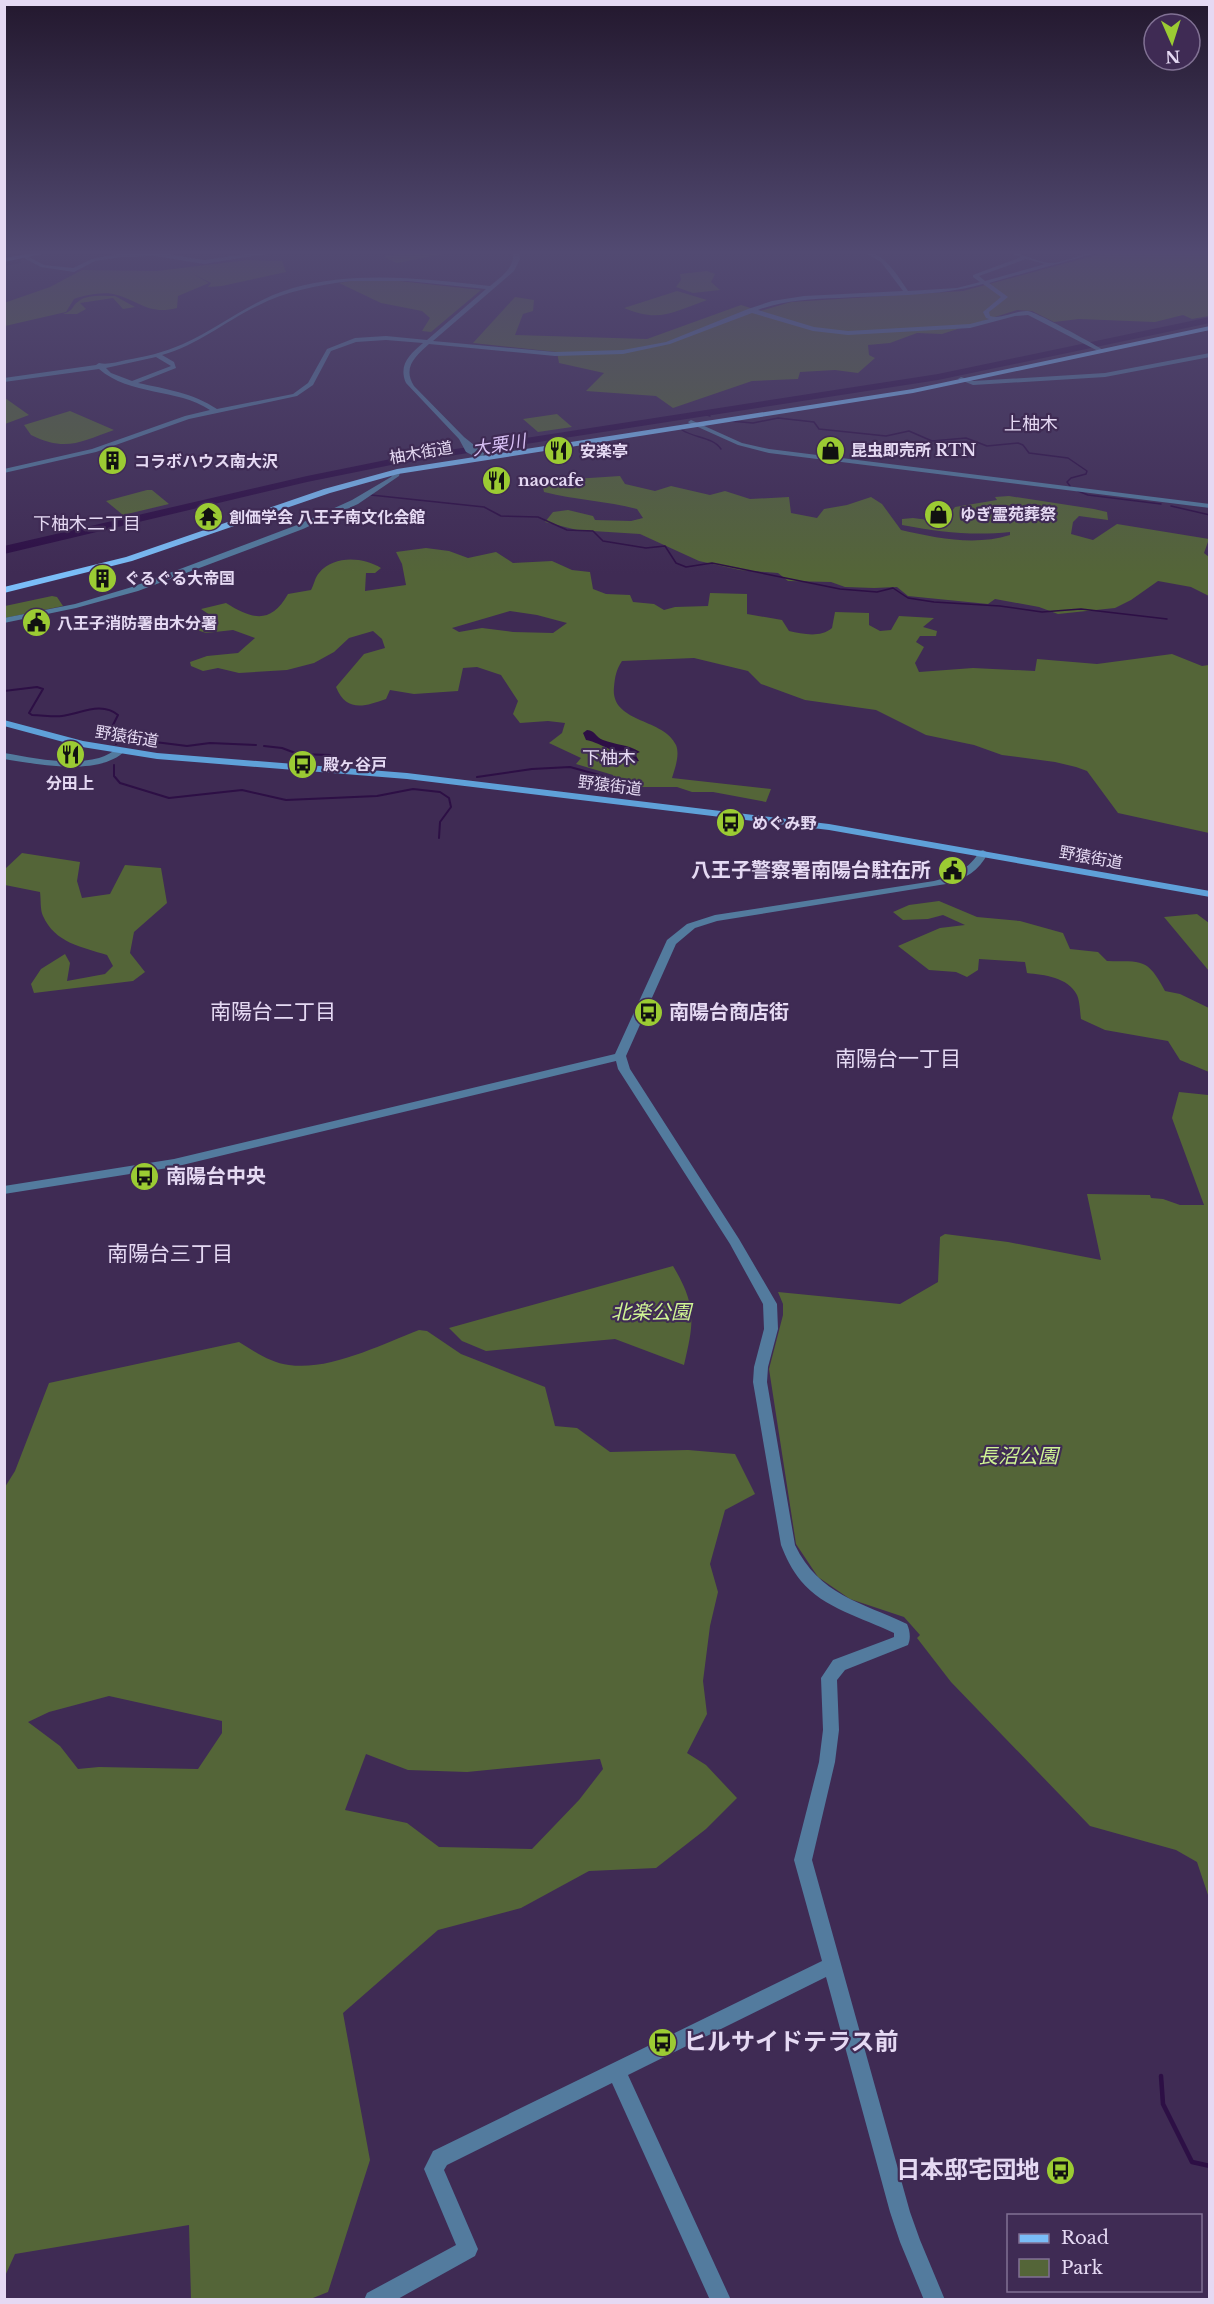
<svg xmlns="http://www.w3.org/2000/svg" width="1214" height="2304" viewBox="0 0 1214 2304" font-family="'Libre Baskerville','Noto Sans JP',serif">
  <style>
    .green { fill: #546538; fill-rule: evenodd }
    .water { fill: #2d0f45 }
    .lines { fill: none; stroke-linecap: round; stroke-linejoin: round }
    .stream-far2 { stroke: #2d0f45; stroke-width: 1.5 }
    .stream-far1 { stroke: #2d0f45; stroke-width: 2 }
    .stream { stroke: #2d0f45; stroke-width: 4.5 }
    .river { fill: #2d0f45; fill-rule: evenodd }
    .tertiary { fill: #537b9e; fill-rule: evenodd }
    .secondary { fill: #5fa1d9; fill-rule: evenodd }
    .primary { fill: #7abdf7; fill-rule: evenodd }
    .labels { text-anchor: middle; stroke-width: 4.5; stroke-linejoin: round; paint-order: stroke }
    .far-poi-label { font-size: 16px; font-weight: bold; fill: #e5d9f3; stroke: #3f2b54; text-anchor: start }
    .far-street-label { font-size: 16px; fill: #e5d9f3; stroke: #3f2b54 }
    .far-neighbourhood-label { font-size: 18px; fill: #e5d9f3; stroke: #3f2b54 }
    .far-water-label { font-size: 18px; font-style: italic; fill: #d9c1f6; stroke: #3f2b54 }
    .poi-label { font-size: 20px; font-weight: bold; fill: #e5d9f3; stroke: #3f2b54; text-anchor: start }
    .park-label { font-size: 20px; font-style: italic; fill: #cff494; stroke: #3f2b54 }
    .neighbourhood-label { font-size: 21px; fill: #e5d9f3; stroke: #3f2b54 }
    .near-poi-label { font-size: 24px; font-weight: bold; fill: #e5d9f3; stroke: #3f2b54; text-anchor: start }
  </style>
  <rect width="100%" height="100%" fill="#3f2b54"/>
  <!-- green -->
  <path class="green" d="M 413,251 L 436,251 L 443,254 L 397,263 L 384,257 Z
    M 1111,251 L 1209,251 L 1209,316 L 1192,319 L 1183,315 L 1155,322 L 1079,319 L 1054,322 L 1032,311 L 1017,310 L 942,334 L 917,333 L 890,343 L 868,345 L 869,355 L 875,358 L 858,373 L 835,370 L 800,372 L 798,379 L 752,381 L 673,408 L 656,396 L 586,391 L 604,373 L 559,363 L 557,352 L 473,343 L 515,297 L 534,300 L 533,311 L 523,314 L 515,335 L 647,339 L 741,305 L 760,311 L 791,302 L 963,291 Z
    M 247,260 L 282,261 L 286,272 L 222,286 L 208,287 L 211,283 L 193,274 L 209,283 L 178,296 L 177,308 C 149,315 141,302 117,295 C 105,291 86,295 74,299 L 66,312 L 5,326 L 4,303 L 50,287 L 82,270 L 157,271 Z
    M 707,271 L 715,274 L 711,282 L 720,290 L 693,293 L 676,287 L 681,280 L 680,274 Z
    M 356,280 L 390,280 L 481,290 L 431,332 L 422,331 L 430,318 L 422,311 L 381,303 L 339,283 Z
    M 677,291 L 707,300 C 673,312 659,323 624,308 Z
    M 115,296 L 135,307 L 123,309 L 113,298 L 80,303 L 86,309 L 77,314 L 63,314 C 75,310 71,306 79,301 C 87,294 105,296 115,296 Z
    M 4,398 L 5,398 L 29,415 L 5,424 Z
    M 70,411 L 114,430 C 80,442 66,452 31,435 L 24,425 Z
    M 557,414 L 572,427 L 538,432 L 523,419 Z
    M 620,476 L 625,484 L 655,491 L 671,486 L 710,495 L 725,491 L 750,499 L 789,497 L 791,513 L 817,518 L 824,509 L 847,505 L 871,497 L 882,504 L 901,530 C 936,538 975,546 1010,535 L 1010,532 C 973,536 939,532 902,525 L 902,519 L 913,518 L 944,522 L 955,507 L 997,500 L 995,497 L 1009,496 L 1094,509 L 1107,512 L 1108,520 L 1079,516 L 1073,522 L 1071,534 L 1093,540 L 1117,524 L 1209,539 L 1204,553 L 1209,557 L 1209,596 L 1191,587 L 1158,581 L 1131,600 L 1115,608 L 1058,614 L 1039,607 L 995,599 L 988,604 L 908,596 L 897,587 L 874,588 L 845,587 L 831,582 L 788,581 L 778,573 L 740,570 L 699,561 L 640,534 L 577,530 L 545,522 L 553,512 L 568,510 L 593,516 L 595,520 L 631,521 L 643,518 L 637,509 C 606,501 576,500 544,492 L 541,478 L 574,479 Z
    M 147,490 L 152,490 L 169,504 L 123,515 L 106,501 Z
    M 426,548 L 449,551 L 468,558 L 496,552 L 513,563 L 552,561 L 572,570 L 590,572 L 593,589 L 606,594 L 630,595 L 633,602 L 654,604 L 664,610 L 675,607 L 708,606 L 710,593 L 747,594 L 747,614 L 782,620 L 789,631 C 803,634 820,638 832,628 L 835,612 L 869,613 L 869,625 L 880,631 L 891,630 L 899,616 L 934,618 L 923,627 L 937,631 L 936,636 L 920,636 L 916,642 L 924,647 L 915,663 L 919,672 L 973,668 L 1035,671 L 1037,659 L 1097,664 L 1172,654 L 1202,666 L 1209,665 L 1209,833 L 1118,813 L 1087,771 L 1076,767 L 1055,762 L 1002,755 L 974,745 L 926,735 L 876,710 L 805,700 L 761,684 L 748,671 L 694,658 L 622,661 C 616,670 615,677 614,687 C 610,723 664,718 676,745 C 680,755 675,768 672,778 L 771,789 L 766,802 L 713,792 L 692,792 L 677,787 L 631,787 L 616,784 L 613,775 L 576,764 L 581,758 L 549,743 L 562,733 L 565,723 L 548,721 L 520,723 L 513,714 L 518,701 L 501,675 L 477,667 L 463,668 L 458,691 L 414,694 L 390,690 L 386,699 C 364,707 346,712 336,687 L 364,654 L 385,648 L 382,639 L 373,631 L 349,638 L 334,652 L 314,663 L 287,670 L 239,673 L 218,668 L 203,671 L 191,666 L 190,662 L 207,656 L 238,653 L 255,638 L 233,630 L 206,633 L 188,627 L 210,615 L 201,609 L 226,603 C 253,620 271,624 288,594 L 311,590 C 314,585 315,577 319,573 C 334,555 363,557 381,568 L 375,573 L 366,573 L 365,591 L 406,585 L 402,564 L 396,552 ZM 510,611 L 537,615 L 567,623 L 553,633 L 513,632 L 482,628 L 459,632 L 452,628 Z
    M 52,596 L 57,597 L 63,606 L 5,618 L 5,606 Z
    M 22,853 L 80,862 L 77,881 L 82,898 L 110,894 L 125,865 L 161,868 L 167,903 L 134,932 L 130,953 L 145,972 L 133,981 L 34,993 L 31,984 L 41,969 L 65,954 L 70,963 L 67,981 L 105,974 L 113,966 L 107,955 C 82,947 55,943 43,916 C 40,910 41,899 40,892 L 5,885 L 5,869 Z
    M 939,901 L 977,917 L 1020,921 L 1063,933 L 1070,949 L 1098,952 L 1107,961 C 1142,962 1147,957 1165,991 L 1180,994 L 1209,1008 L 1209,1072 L 1180,1060 L 1168,1041 L 1105,1030 L 1081,1019 C 1080,1012 1080,1002 1077,995 C 1068,977 1044,975 1027,973 L 1025,962 L 979,959 L 978,970 L 967,977 L 956,972 L 929,970 L 898,946 L 940,928 L 965,925 L 943,915 L 928,919 L 903,920 L 893,912 L 909,905 Z
    M 1197,914 L 1209,923 L 1209,971 L 1164,917 Z
    M 1179,1092 L 1208,1095 L 1210,1105 L 1209,1898 L 1197,1862 L 1176,1850 L 1090,1826 L 951,1682 L 917,1638 L 920,1635 L 904,1617 L 850,1599 L 818,1577 L 796,1544 L 769,1369 L 783,1315 L 783,1304 L 778,1292 L 900,1304 L 938,1282 L 940,1237 L 945,1234 L 1008,1242 L 1101,1260 L 1087,1194 L 1150,1195 L 1151,1198 L 1163,1199 L 1180,1205 L 1204,1205 L 1172,1118 Z
    M 673,1266 C 697,1306 694,1322 684,1365 L 615,1339 L 486,1351 L 462,1341 L 449,1328 Z
    M 419,1330 L 427,1331 L 461,1354 L 545,1387 L 555,1426 L 577,1428 L 610,1452 L 688,1450 L 735,1454 L 755,1494 L 725,1510 L 710,1564 L 718,1592 L 710,1626 L 703,1681 L 707,1714 L 687,1753 L 706,1765 L 737,1798 L 706,1829 L 656,1868 L 589,1871 L 521,1908 L 438,1930 L 343,2013 L 370,2160 L 328,2292 L 308,2300 L 191,2299 L 189,2225 L 15,2254 L 5,2276 L 5,1487 L 15,1471 L 49,1383 L 239,1342 C 255,1352 271,1363 289,1365 C 330,1371 382,1344 419,1330 ZM 109,1696 L 222,1721 L 222,1733 L 198,1769 L 99,1767 L 78,1769 L 60,1746 L 28,1722 L 49,1712 ZM 366,1754 L 408,1770 L 467,1772 L 600,1759 L 603,1769 L 579,1800 L 532,1849 L 439,1847 L 407,1823 L 345,1810 Z"/>
  <!-- water -->
  <path class="water" d="M 587,730 C 596,731 595,737 603,740 C 615,745 628,744 640,752 L 635,754 L 639,761 L 631,762 C 628,757 592,740 586,740 L 583,733 Z"/>
  <g class="lines">
    <!-- stream-far2 -->
    <path class="stream-far2" d="M 1203,321 L 1210,322
      M 704,414 L 710,416
      M 730,421 L 753,423 L 778,418 L 814,422 L 819,429 L 886,436 L 909,431 L 932,441 L 966,438 L 987,446 L 1018,443 L 1023,445 L 1029,453 L 1068,458 L 1087,471 L 1086,474 L 1071,478 L 1067,482 L 1070,486
      M 682,430 C 694,438 713,437 721,449
      M 1078,491 L 1088,495 L 1161,504
      M 371,495 L 484,507 L 501,516 L 538,517 L 567,530 L 593,531 L 603,541 L 646,548 L 665,546 L 676,563 L 686,567 L 712,563 L 840,589 L 877,592 L 893,588 L 908,598 L 934,602 L 1000,606 L 1042,612 L 1081,609 L 1167,619
      M 1171,506 L 1210,515"/>
    <!-- stream-far1 -->
    <path class="stream-far1" d="M 4,691 L 37,687 L 43,689 L 29,713 L 32,715 C 42,715 52,717 62,716 C 80,714 101,701 118,715 L 112,727 L 123,738 L 116,744
      M 123,738 L 187,746 L 210,743 L 256,745
      M 264,746 L 282,748 L 298,754 L 330,755
      M 114,765 L 114,776 L 120,783 L 169,798 L 242,790 L 286,800 L 377,796 L 413,789 L 440,792 L 449,798 L 451,807 L 440,822 L 439,838
      M 477,777 L 532,769 L 570,767 L 610,778 L 612,785"/>
    <!-- stream -->
    <path class="stream" d="M 1161,2076 L 1163,2104 L 1192,2162 L 1210,2166"/>
    <!-- river -->
    <path class="river" d="M 18,258 L 21,259 L 21,263 L 4,266 L 4,260 Z
      M 1210,317 L 1210,323 L 938,380 L 391,465 L 307,482 L 4,554 L 4,546 L 307,476 L 391,459 L 938,374 Z"/>
    <!-- tertiary -->
    <path class="tertiary" d="M 269,251 L 284,251 L 204,264 L 155,256 L 122,257 L 95,261 L 74,272 L 41,267 L 20,256 L 25,255 L 44,265 L 73,268 L 92,259 L 122,253 L 155,252 L 204,260 Z
      M 513,251 L 519,251 L 520,259 L 514,271 L 433,341 L 555,352 L 623,350 L 666,342 L 748,309 L 772,301 L 804,296 L 903,291 L 881,262 L 862,251 C 884,251 897,275 908,291 L 957,288 L 980,282 L 973,277 L 973,275 L 1021,257 L 1004,251 C 1021,251 1036,263 1051,263 C 1067,263 1084,251 1103,251 L 989,283 L 1008,297 L 989,312 L 990,316 C 1002,320 1016,310 1028,311 C 1036,312 1096,345 1105,351 L 1100,352 L 1028,315 L 1015,316 L 970,328 L 848,335 L 813,331 L 752,313 L 670,344 L 623,354 L 555,356 L 429,344 C 416,356 402,367 414,386 L 464,437 L 484,453 L 483,457 L 480,459 L 466,452 L 459,439 L 406,383 C 398,365 410,354 423,343 L 386,340 L 356,342 L 331,351 L 313,385 L 297,396 L 189,419 L 96,452 L 4,473 L 4,469 L 92,449 L 185,416 L 210,410 C 177,388 130,396 99,369 L 4,382 L 4,378 L 96,365 L 99,363 C 107,365 117,362 126,360 C 145,357 165,352 183,344 C 223,326 249,301 293,288 C 358,270 425,279 490,286 C 502,276 515,268 513,251 ZM 1026,259 L 1045,264 L 985,281 L 979,276 ZM 351,281 L 407,281 L 486,289 L 427,340 L 386,336 L 355,338 L 327,349 L 308,383 L 293,394 L 217,409 C 193,393 166,389 138,383 L 176,368 L 174,362 L 162,355 C 198,345 224,322 257,306 C 286,291 318,285 351,281 ZM 983,284 L 1001,297 L 983,312 L 986,318 L 989,319 L 970,324 L 848,331 L 814,327 L 758,310 C 784,300 811,299 839,298 C 888,295 936,297 983,284 ZM 156,357 L 171,366 L 132,381 L 111,373 L 106,368 Z
      M 1210,353 L 1210,357 L 1105,377 L 973,385 L 958,379 L 961,377 L 973,381 L 1105,373 Z
      M 691,420 L 742,443 L 769,449 L 1210,504 L 1210,508 L 769,453 L 738,445 L 689,423 L 688,422 Z
      M 397,470 L 400,472 L 399,476 L 358,504 L 303,529 L 138,591 L 76,608 L 4,623 L 4,618 L 75,604 L 132,587 L 297,525 L 352,500 L 391,477 Z
      M 120,748 L 125,751 C 98,777 37,764 4,759 L 4,753 C 34,758 69,766 99,758 C 107,756 112,751 120,748 Z
      M 983,850 L 988,853 C 979,871 965,879 946,884 L 717,921 L 695,928 L 676,944 L 626,1056 L 630,1069 L 739,1239 L 777,1304 L 778,1329 L 768,1367 L 767,1382 L 795,1545 C 819,1595 861,1602 907,1624 C 910,1631 911,1638 908,1645 L 845,1670 L 837,1680 L 839,1730 L 835,1762 L 812,1860 L 910,2212 L 920,2240 L 945,2300 L 924,2300 L 900,2242 L 890,2212 L 826,1977 L 628,2075 L 731,2300 L 710,2300 L 612,2083 L 447,2165 L 444,2170 L 478,2249 L 475,2256 L 396,2300 L 364,2300 L 367,2293 L 456,2245 L 424,2169 L 433,2151 L 822,1961 L 794,1860 L 819,1762 L 823,1730 L 821,1678 L 833,1660 L 889,1639 L 894,1637 L 894,1633 C 863,1618 823,1608 801,1581 C 792,1570 786,1558 781,1545 L 753,1382 L 754,1367 L 764,1329 L 763,1304 L 730,1244 L 618,1069 L 616,1061 L 174,1167 L 4,1194 L 4,1186 L 174,1159 L 615,1054 L 667,940 L 687,924 L 715,915 L 934,881 C 955,876 969,869 980,851 Z"/>
    <!-- secondary -->
    <path class="secondary" d="M 44,251 L 56,251 L 4,262 L 4,258 Z
      M 4,720 L 83,741 L 157,753 L 407,773 L 829,824 L 1210,891 L 1210,897 L 829,830 L 407,779 L 157,759 L 82,747 L 4,726 Z"/>
    <!-- primary -->
    <path class="primary" d="M 1210,326 L 1210,330 L 913,393 L 398,474 L 330,493 L 132,561 L 4,593 L 4,587 L 126,557 L 324,489 L 397,469 L 913,389 Z"/>
  </g>
  <!-- sky -->
  <linearGradient id="sky" x2="0" y2="1"><stop stop-color="#23182e"/><stop offset="0.44" stop-color="#524a72"/><stop offset="1" stop-color="#524a72" stop-opacity="0"/></linearGradient>
  <rect width="1214" height="574" fill="url(#sky)"/>
  <!-- icons -->
  <defs>
    <symbol id="shop-disc" viewBox="-11 -11 22 22"><circle r="9.5" fill="#9bcb33" stroke="#3f2b54"/><path d="M-5-2.5h2.3a2.7 3.5 0 0 1 5.4 0H5L5.5 6h-11ZM-1.5-2.5h3a1.5 2.3 0 0 0-3 0Z" fill="#111"/></symbol>
    <symbol id="restaurant-disc" viewBox="-11 -11 22 22"><circle r="9.5" fill="#9bcb33" stroke="#3f2b54"/><path d="M-5-6h1v4h1v-4h1v4h1v-4h1v5L-1.5 .5V6h-2V.5L-5-1ZM5-6V6H3V1.5H1.5Q1.5-4 5-6Z" fill="#111"/></symbol>
    <symbol id="building-disc" viewBox="-11 -11 22 22"><circle r="9.5" fill="#9bcb33" stroke="#3f2b54"/><path d="M-4-6H4V6H1V3H-1V6H-4ZM-2.5-4.3h1.7v1.8h-1.7ZM.8-4.3h1.7v1.8H.8ZM-2.5-1h1.7V.8h-1.7ZM.8-1h1.7V.8H.8Z" fill="#111"/></symbol>
    <symbol id="temple-disc" viewBox="-11 -11 22 22"><circle r="9.5" fill="#9bcb33" stroke="#3f2b54"/><path d="M0-6L5-2H3V0L6.5 2.5H4V6H1.5V3h-3V6H-4V2.5H-6.5L-3 0V-2H-5Z" fill="#111"/></symbol>
    <symbol id="civic-disc" viewBox="-11 -11 22 22"><circle r="9.5" fill="#9bcb33" stroke="#3f2b54"/><path d="M-.6-6.5H3V-4.5H.6V-3L4-1V1h2V6H-6V1h2V-1L-.6-3ZM-1.2 2.5V6h2.4V2.5Z" fill="#111"/></symbol>
    <symbol id="bus-disc" viewBox="-11 -11 22 22"><circle r="9.5" fill="#9bcb33" stroke="#3f2b54"/><path d="M-5-6H5V4H4V6H2V4H-2V6H-4V4H-5ZM-3.5-4V0h7V-4ZM-3.5 1.2v1.5H-2V1.2ZM2 1.2v1.5H3.5V1.2Z" fill="#111"/></symbol>
  </defs>
  <g fill-rule="evenodd">
    <use href="#shop-disc" x="814" y="434" width="33" height="33"/>
    <use href="#restaurant-disc" x="542" y="434" width="33" height="33"/>
    <use href="#building-disc" x="96" y="444" width="33" height="33"/>
    <use href="#restaurant-disc" x="480" y="464" width="33" height="33"/>
    <use href="#shop-disc" x="922" y="498" width="33" height="33"/>
    <use href="#temple-disc" x="192" y="500" width="33" height="33"/>
    <use href="#building-disc" x="86" y="562" width="33" height="33"/>
    <use href="#civic-disc" x="20" y="606" width="33" height="33"/>
    <use href="#restaurant-disc" x="54" y="738" width="33" height="33"/>
    <use href="#bus-disc" x="286" y="748" width="33" height="33"/>
    <use href="#bus-disc" x="714" y="806" width="33" height="33"/>
    <use href="#civic-disc" x="936" y="854" width="33" height="33"/>
    <use href="#bus-disc" x="632" y="996" width="33" height="33"/>
    <use href="#bus-disc" x="128" y="1160" width="33" height="33"/>
    <use href="#bus-disc" x="646" y="2026" width="33" height="33"/>
    <use href="#bus-disc" x="1044" y="2154" width="33" height="33"/>
  </g>
  <g class="labels">
    <!-- far-poi labels -->
    <g class="far-poi-label">
      <text x="851" y="456">昆虫即売所 RTN</text>
      <text x="580" y="457">安楽亭</text>
      <text x="134" y="467">コラボハウス南大沢</text>
      <text x="518" y="486">naocafe</text>
      <text x="960" y="520">ゆぎ霊苑葬祭</text>
      <text x="229" y="523">創価学会 八王子南文化会館</text>
      <text x="124" y="584">ぐるぐる大帝国</text>
      <text x="57" y="629">八王子消防署由木分署</text>
      <text x="323" y="770">殿ヶ谷戸</text>
      <text x="70" y="789" text-anchor="middle">分田上</text>
      <text x="752" y="829">めぐみ野</text>
    </g>
    <!-- far-street labels -->
    <g class="far-street-label">
      <text transform="translate(421 452) rotate(-10)" y="6">柚木街道</text>
      <text transform="translate(127 736) rotate(9)" y="6">野猿街道</text>
      <text transform="translate(610 785) rotate(7)" y="6">野猿街道</text>
      <text transform="translate(1091 857) rotate(10)" y="6">野猿街道</text>
    </g>
    <!-- far-neighbourhood labels -->
    <g class="far-neighbourhood-label">
      <text x="1031" y="430">上柚木</text>
      <text x="87" y="530">下柚木二丁目</text>
      <text x="609" y="764">下柚木</text>
    </g>
    <!-- far-water labels -->
    <g class="far-water-label">
      <text transform="translate(499 445) rotate(-9)" y="6">大栗川</text>
    </g>
    <!-- poi labels -->
    <g class="poi-label">
      <text x="931" y="877" text-anchor="end">八王子警察署南陽台駐在所</text>
      <text x="669" y="1019">南陽台商店街</text>
      <text x="166" y="1183">南陽台中央</text>
    </g>
    <!-- park labels -->
    <g class="park-label">
      <text x="651" y="1319">北楽公園</text>
      <text x="1018" y="1463">長沼公園</text>
    </g>
    <!-- neighbourhood labels -->
    <g class="neighbourhood-label">
      <text x="273" y="1019">南陽台二丁目</text>
      <text x="898" y="1066">南陽台一丁目</text>
      <text x="170" y="1261">南陽台三丁目</text>
    </g>
    <!-- near-poi labels -->
    <g class="near-poi-label">
      <text x="683" y="2050">ヒルサイドテラス前</text>
      <text x="1040" y="2178" text-anchor="end">日本邸宅団地</text>
    </g>
  </g>
  <!-- border -->
  <rect width="1214" height="2304" fill="none" stroke="#e5d9f3" stroke-width="12"/>
  <!-- legend -->
  <rect x="1007" y="2214" width="195" height="78" fill="#3f2b54" stroke="#817194" stroke-width="1.5"/>
  <rect x="1019" y="2234" width="30" height="9" fill="#7abdf7" stroke="#817194" stroke-width="1.5"/>
  <text x="1061" y="2244" font-size="18" fill="#e5d9f3">Road</text>
  <rect x="1019" y="2259" width="30" height="18" fill="#546538" stroke="#817194" stroke-width="1.5"/>
  <text x="1061" y="2274" font-size="18" fill="#e5d9f3">Park</text>
  <!-- north arrow -->
  <g transform="translate(1172 42) rotate(177)"><circle r="28" fill="#3f2b54" stroke="#817194" stroke-width="1.5"/>
  <path d="M0-4.5L10 22L0 15L-10 22Z" fill="#9bcb33"/>
  <text y="-9" font-size="16" font-weight="bold" text-anchor="middle" fill="#e5d9f3">N</text>
  </g>
</svg>
